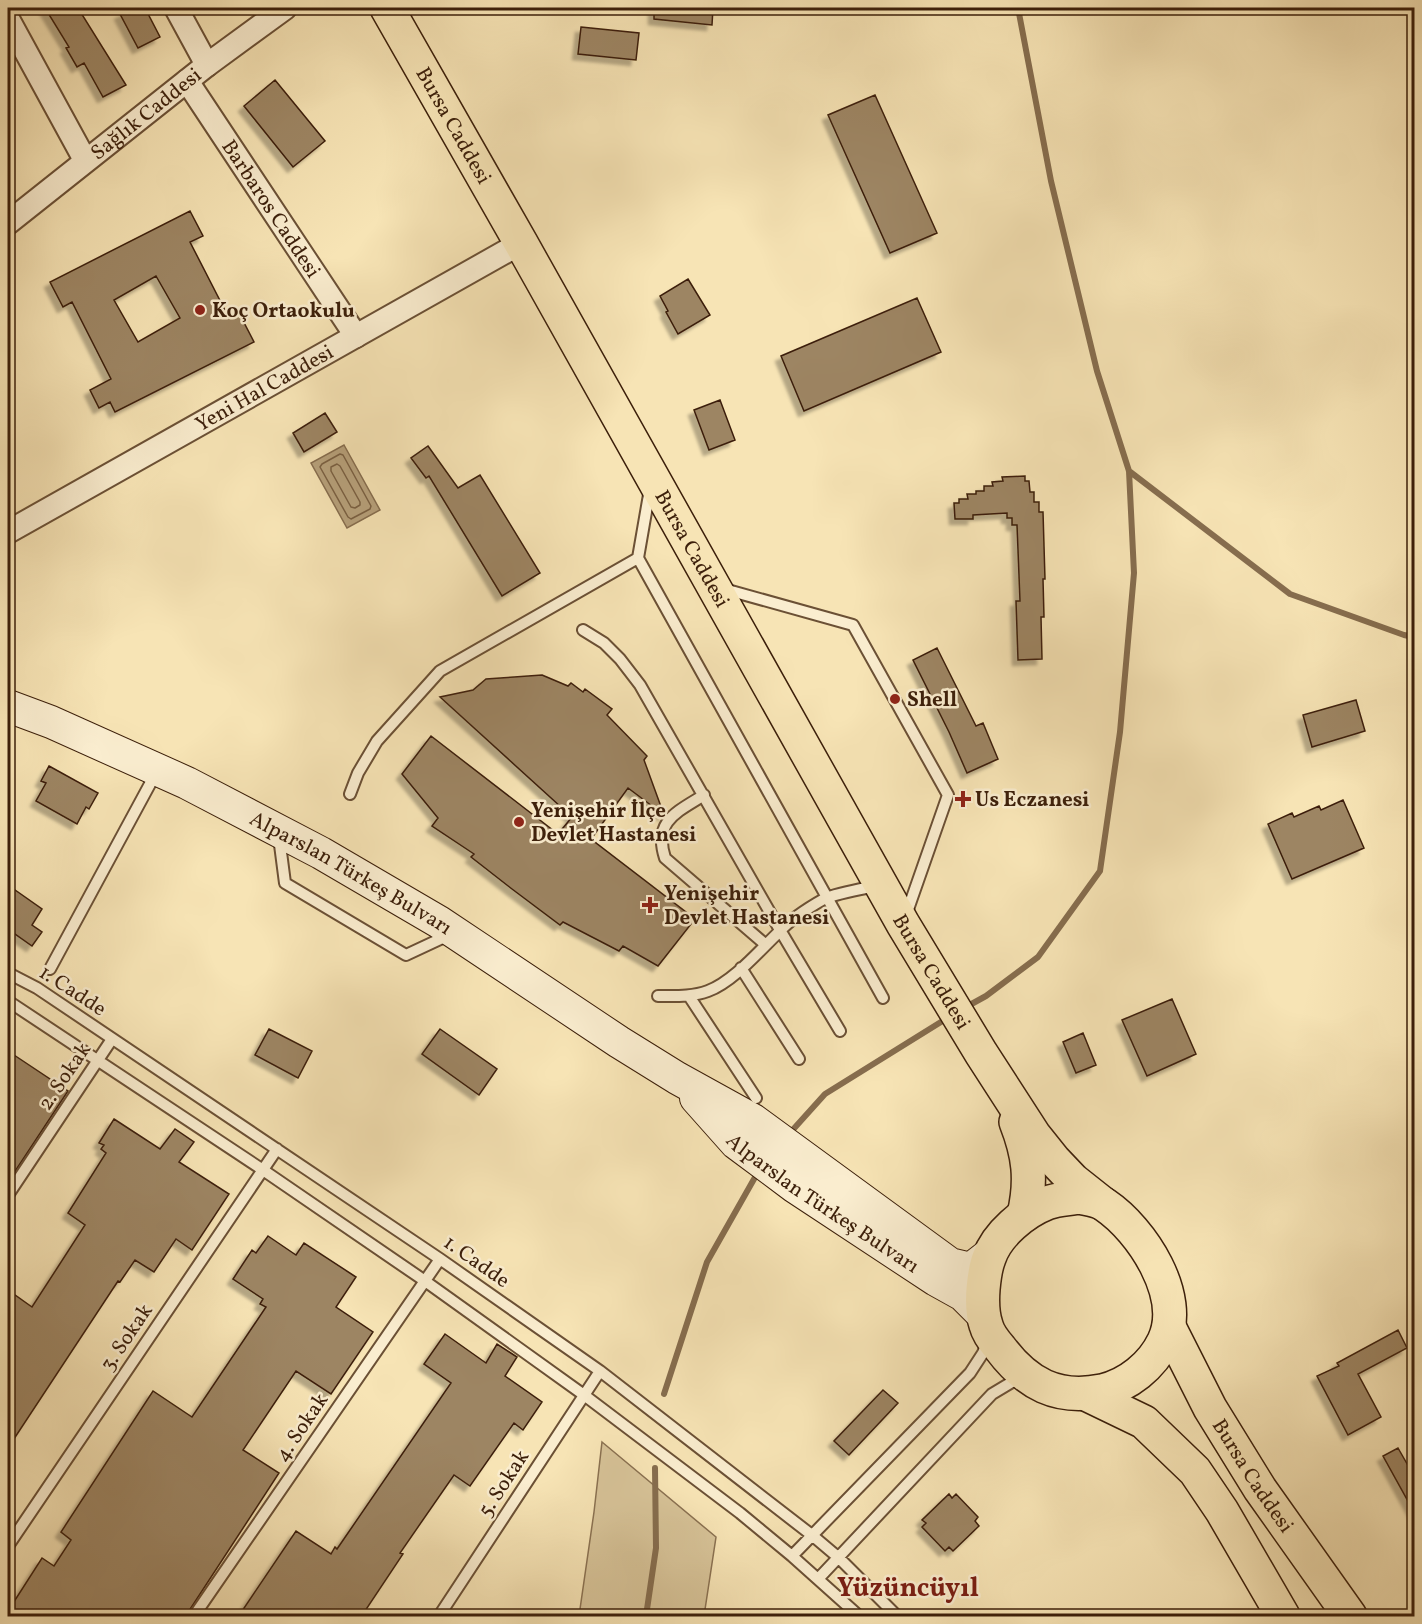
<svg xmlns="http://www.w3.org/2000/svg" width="1422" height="1624" viewBox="0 0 1422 1624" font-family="Vollkorn,serif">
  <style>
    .green { fill: #d7c398; stroke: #8a7151; stroke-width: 1.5 }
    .water { fill: #b7a17b; stroke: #866d4e; stroke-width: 1.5 }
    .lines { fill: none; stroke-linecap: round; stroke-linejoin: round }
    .shore { stroke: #7a6042; stroke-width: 1.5 }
    .stream { stroke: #866d4e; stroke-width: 6 }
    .building { fill: #9d8563; stroke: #3c1f0a; stroke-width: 1.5; fill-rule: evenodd; filter: url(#shadow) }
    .lane-casing { stroke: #6b5035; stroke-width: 14 }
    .street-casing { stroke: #6b5035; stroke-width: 26 }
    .secondary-casing { stroke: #3c1f0a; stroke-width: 34 }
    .primary-casing { stroke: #3c1f0a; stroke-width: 36 }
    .lane { stroke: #faedcf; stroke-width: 10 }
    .street { stroke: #faedcf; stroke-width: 22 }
    .secondary { stroke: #faedcf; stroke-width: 32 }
    .primary { stroke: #f7e4b5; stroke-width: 33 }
    .poi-dot { fill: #8f2418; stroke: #faedcf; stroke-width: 2 }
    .labels { text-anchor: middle; stroke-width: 5; stroke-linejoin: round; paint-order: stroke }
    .street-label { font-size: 21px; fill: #3c1f0a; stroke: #faedcf }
    .poi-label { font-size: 21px; font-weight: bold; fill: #3c1f0a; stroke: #faedcf; text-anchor: start }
    .district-label { font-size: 27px; font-weight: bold; fill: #7a1f14; stroke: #faedcf }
  </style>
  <defs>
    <filter id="shadow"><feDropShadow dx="-5.5" dy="5.5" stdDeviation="1.5" flood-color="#0004"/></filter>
  </defs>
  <rect width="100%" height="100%" fill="#f7e4b5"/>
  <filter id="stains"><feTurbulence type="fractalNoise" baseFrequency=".00333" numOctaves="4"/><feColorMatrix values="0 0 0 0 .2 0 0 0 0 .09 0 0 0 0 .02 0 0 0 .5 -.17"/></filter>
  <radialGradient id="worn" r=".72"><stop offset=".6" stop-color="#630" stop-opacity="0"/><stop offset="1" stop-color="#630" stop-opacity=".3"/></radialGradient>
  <!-- green -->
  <path class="green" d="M 602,1442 L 716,1537 L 704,1616 L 579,1616 L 594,1512 Z"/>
  <!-- water -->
  <path class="water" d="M 344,445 L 380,510 L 347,528 L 311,463 Z"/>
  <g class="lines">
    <!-- shore -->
    <path class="shore" d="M 340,454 L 343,455 L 371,506 L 370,509 L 351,519 L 348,517 L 320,467 L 322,464 Z
      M 337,464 L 340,466 L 360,502 L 360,505 L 355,508 L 351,507 L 331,471 L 331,467 Z"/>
    <!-- stream -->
    <path class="stream" d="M 1129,471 L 1290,594 L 1404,635 L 1414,637
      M 966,1007 L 986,996 L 1038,957 L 1100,871 L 1120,732 L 1134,573 L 1129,471 L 1097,371 L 1051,181 L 1018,8
      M 789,1134 L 825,1094 L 949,1017
      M 664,1394 L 707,1262 L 758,1172
      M 646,1616 L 656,1548 L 655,1468"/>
  </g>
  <!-- building -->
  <path class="building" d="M 45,8 L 78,8 L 126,85 L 103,97 L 84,63 L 77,67 L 66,48 L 69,47 Z
    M 132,8 L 145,8 L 160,37 L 138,48 L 120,14 Z
    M 654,8 L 713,8 L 712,25 L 654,19 Z
    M 581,27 L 639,33 L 636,60 L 578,54 Z
    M 275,80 L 325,141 L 293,167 L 244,106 Z
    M 875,95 L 937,233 L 890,253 L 828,115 Z
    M 190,211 L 203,236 L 190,242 L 229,318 L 239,313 L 254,342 L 115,412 L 110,402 L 99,408 L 90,390 L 111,379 L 72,302 L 63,307 L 50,282 ZM 156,276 L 180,318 L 138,342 L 114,300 Z
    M 688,279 L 710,315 L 678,334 L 666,312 L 668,311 L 660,296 Z
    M 917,298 L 941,352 L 804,411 L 781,356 Z
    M 720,400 L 735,440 L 709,450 L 694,410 Z
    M 325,413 L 337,432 L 304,452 L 293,433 Z
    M 428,446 L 458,488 L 480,475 L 540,573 L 502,596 L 429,476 L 426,478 L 411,458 Z
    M 1025,476 L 1025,481 L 1029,481 L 1030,492 L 1034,492 L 1034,502 L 1039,502 L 1039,512 L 1043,512 L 1045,579 L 1043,579 L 1044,617 L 1041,617 L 1042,659 L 1018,660 L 1016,601 L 1020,601 L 1017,525 L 1012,525 L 1012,518 L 1007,518 L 1007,513 L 973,515 L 973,519 L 955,519 L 954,503 L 959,503 L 959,499 L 968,499 L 967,494 L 976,494 L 976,491 L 984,491 L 984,486 L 993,486 L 992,482 L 1003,481 L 1002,477 Z
    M 937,648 L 976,726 L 983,723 L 998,759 L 967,773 L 949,732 L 913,660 Z
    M 542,675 L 568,686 L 571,683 L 583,692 L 585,689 L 612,709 L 607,715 L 647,756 L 644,760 L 664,815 L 628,788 L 591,839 L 695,919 L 658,966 L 623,946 L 619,951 L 563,922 L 560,925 L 512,889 L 471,857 L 474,854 L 432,826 L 438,818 L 402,774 L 431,736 L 558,834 L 572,817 L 440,697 L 473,690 L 486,679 Z
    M 1356,700 L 1365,731 L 1312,747 L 1303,715 Z
    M 49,766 L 98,793 L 89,809 L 86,807 L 77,824 L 36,801 L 46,783 L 41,781 Z
    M 1343,800 L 1364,848 L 1292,879 L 1268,824 L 1292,813 L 1294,817 L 1319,806 L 1321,810 Z
    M 8,885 L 42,909 L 32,925 L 42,932 L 32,946 L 8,929 Z
    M 1172,999 L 1196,1054 L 1147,1076 L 1122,1020 Z
    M 269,1029 L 312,1051 L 298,1078 L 255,1055 Z
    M 440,1029 L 497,1069 L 479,1095 L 422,1054 Z
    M 1083,1033 L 1096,1065 L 1076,1073 L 1063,1042 Z
    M 8,1051 L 68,1091 L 8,1182 Z
    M 114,1119 L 160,1149 L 175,1129 L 194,1142 L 179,1162 L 229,1194 L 192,1250 L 176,1239 L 154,1272 L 135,1260 L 120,1282 L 118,1281 L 8,1448 L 8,1290 L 32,1307 L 85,1225 L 68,1213 L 106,1153 L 101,1149 L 104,1145 L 99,1143 Z
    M 268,1236 L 296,1255 L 304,1243 L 356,1277 L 336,1307 L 373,1332 L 331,1394 L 296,1371 L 243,1450 L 279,1473 L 185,1617 L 8,1617 L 8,1611 L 42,1558 L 54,1566 L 71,1540 L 61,1532 L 153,1391 L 192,1417 L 266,1307 L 260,1304 L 263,1299 L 233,1279 L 252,1250 L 256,1253 Z
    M 1398,1330 L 1407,1348 L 1358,1374 L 1381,1417 L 1348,1435 L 1317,1376 L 1339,1366 L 1337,1363 Z
    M 445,1334 L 486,1363 L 497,1344 L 517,1357 L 505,1376 L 542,1402 L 523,1430 L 514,1423 L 470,1486 L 454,1475 L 400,1553 L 403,1554 L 361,1617 L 238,1617 L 296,1531 L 331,1554 L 335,1547 L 337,1549 L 451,1383 L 424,1364 Z
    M 883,1390 L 898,1403 L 849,1455 L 834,1441 Z
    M 1398,1448 L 1414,1476 L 1414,1512 L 1383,1456 Z
    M 949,1494 L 952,1498 L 956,1494 L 978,1517 L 975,1521 L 979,1526 L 953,1551 L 949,1547 L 945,1551 L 922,1527 L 926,1523 L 922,1520 Z"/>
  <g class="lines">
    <defs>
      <path id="lane" d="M 650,489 L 638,558 L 883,998
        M 724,589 L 853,625 L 948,795 L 906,915
        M 583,630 L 604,643 L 620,659 L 640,685 L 780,930 L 840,1031
        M 350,794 L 358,773 L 377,741 L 440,671 L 638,558
        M 704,795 C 677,812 653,821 665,858 L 766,945
        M 279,837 L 285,883 L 406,955 L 451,934
        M 741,968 L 799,1059
        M 50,969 L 157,771
        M 8,973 L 37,988 L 440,1259 L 600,1371 L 813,1536 L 839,1558 L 897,1616
        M 658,996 C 675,996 692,997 708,991 C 733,982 760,950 779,932 C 791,919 808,908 824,899 C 837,893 862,889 877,886
        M 689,996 L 756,1098
        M 8,1001 L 263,1170 L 425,1281 L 584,1395 L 740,1513 L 792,1556 L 859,1616
        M 8,1195 L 112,1039
        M 8,1546 L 277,1149
        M 792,1556 L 970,1373 L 983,1353 L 988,1340
        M 818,1579 L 992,1394 L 1012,1382 L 1023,1381
        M 194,1616 L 440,1259
        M 439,1616 L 600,1371"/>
      <g id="street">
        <path d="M 176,8 L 207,65"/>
        <path d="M 8,19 L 85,160"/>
        <path id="s1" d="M 187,81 L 356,336"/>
        <path id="s2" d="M 8,223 L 207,65 L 285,8"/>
        <path id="s3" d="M 8,532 L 521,243"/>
      </g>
      <g id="secondary">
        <path id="s4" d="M 8,706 L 51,722 L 187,783 L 321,853 L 439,922 L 619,1042 L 677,1078 L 753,1120 L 950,1264 L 971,1269 L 989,1255"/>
        <path id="s5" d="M 696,1098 L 736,1143 L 795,1187 L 936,1280 L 963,1295 L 983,1315"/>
      </g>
      <g id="primary">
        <path id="s6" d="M 387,8 L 521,243 L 903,924 L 981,1053 L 1034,1135 L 1054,1160 L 1073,1180 L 1102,1203"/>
        <path d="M 1016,1122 C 1029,1155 1032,1180 1024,1215"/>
        <path d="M 1079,1197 C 1087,1199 1098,1200 1105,1205 C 1142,1230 1185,1296 1164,1341 C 1152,1366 1128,1385 1102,1391 C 1057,1400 1027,1384 1000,1348 C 994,1341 988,1333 986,1325 C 982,1313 982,1302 983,1289 C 984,1278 985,1268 989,1258 C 997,1234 1024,1212 1047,1203 C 1057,1199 1069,1199 1079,1197 Z"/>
        <path id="s7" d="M 1169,1327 L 1210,1408 L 1260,1489 L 1350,1616"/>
        <path d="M 1086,1394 L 1144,1422 L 1195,1471 L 1222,1511 L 1283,1616"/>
      </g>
    </defs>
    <!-- lane casing -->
    <use href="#lane" class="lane-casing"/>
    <!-- street casing -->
    <use href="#street" class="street-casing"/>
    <!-- secondary casing -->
    <use href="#secondary" class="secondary-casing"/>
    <!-- primary casing -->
    <use href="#primary" class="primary-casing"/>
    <!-- lane -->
    <use href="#lane" class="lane"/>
    <!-- street -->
    <use href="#street" class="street"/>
    <!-- secondary -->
    <use href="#secondary" class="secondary"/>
    <!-- primary -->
    <use href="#primary" class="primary"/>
  </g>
  <!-- markers -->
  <g class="poi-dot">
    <circle cx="200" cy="310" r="6"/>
    <circle cx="895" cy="699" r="6"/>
    <path d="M960 790h6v6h6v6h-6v6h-6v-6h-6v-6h6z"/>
    <circle cx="519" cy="822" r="6"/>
    <path d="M647 896h6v6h6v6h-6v6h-6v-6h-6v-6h6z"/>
  </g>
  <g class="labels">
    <!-- street labels -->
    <g class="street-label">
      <text dy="7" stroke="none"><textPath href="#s2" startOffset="176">Sağlık Caddesi</textPath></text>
      <text dy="7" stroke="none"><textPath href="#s6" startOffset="135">Bursa Caddesi</textPath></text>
      <text dy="7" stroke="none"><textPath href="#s1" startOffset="153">Barbaros Caddesi</textPath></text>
      <text dy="7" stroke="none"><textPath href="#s3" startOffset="294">Yeni Hal Caddesi</textPath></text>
      <text dy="7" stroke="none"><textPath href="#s6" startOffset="621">Bursa Caddesi</textPath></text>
      <text dy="7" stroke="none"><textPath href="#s4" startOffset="382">Alparslan Türkeş Bulvarı</textPath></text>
      <text dy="7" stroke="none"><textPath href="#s6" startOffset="1107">Bursa Caddesi</textPath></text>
      <text transform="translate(73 990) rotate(33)" y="7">1. Cadde</text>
      <text transform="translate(64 1076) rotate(-56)" y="7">2. Sokak</text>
      <text dy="7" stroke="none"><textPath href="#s5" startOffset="166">Alparslan Türkeş Bulvarı</textPath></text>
      <text transform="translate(477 1261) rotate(35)" y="7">1. Cadde</text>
      <text transform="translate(126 1337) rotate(-56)" y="7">3. Sokak</text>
      <text transform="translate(301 1427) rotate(-56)" y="7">4. Sokak</text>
      <text dy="7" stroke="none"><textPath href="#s7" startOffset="171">Bursa Caddesi</textPath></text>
      <text transform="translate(503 1483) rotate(-57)" y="7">5. Sokak</text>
    </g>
    <!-- poi labels -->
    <g class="poi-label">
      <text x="212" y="317">Koç Ortaokulu</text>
      <text x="907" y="706">Shell</text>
      <text x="975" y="806">Us Eczanesi</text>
      <text x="531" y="817">Yenişehir İlçe<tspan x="531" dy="24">Devlet Hastanesi</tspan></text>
      <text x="664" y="900">Yenişehir<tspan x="664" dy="24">Devlet Hastanesi</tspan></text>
    </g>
    <!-- district labels -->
    <g class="district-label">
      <text x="908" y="1596">Yüzüncüyıl</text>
    </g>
  </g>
  <!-- margin -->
  <rect width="1422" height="1624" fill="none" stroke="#f7e4b5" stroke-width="30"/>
  <rect x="9" y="9" width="1404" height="1606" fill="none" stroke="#3c1f0a" stroke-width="3"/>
  <rect x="15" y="15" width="1392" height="1594" fill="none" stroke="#3c1f0a" stroke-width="1.5"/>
  <rect width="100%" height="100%" filter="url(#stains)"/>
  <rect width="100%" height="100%" fill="url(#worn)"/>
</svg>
